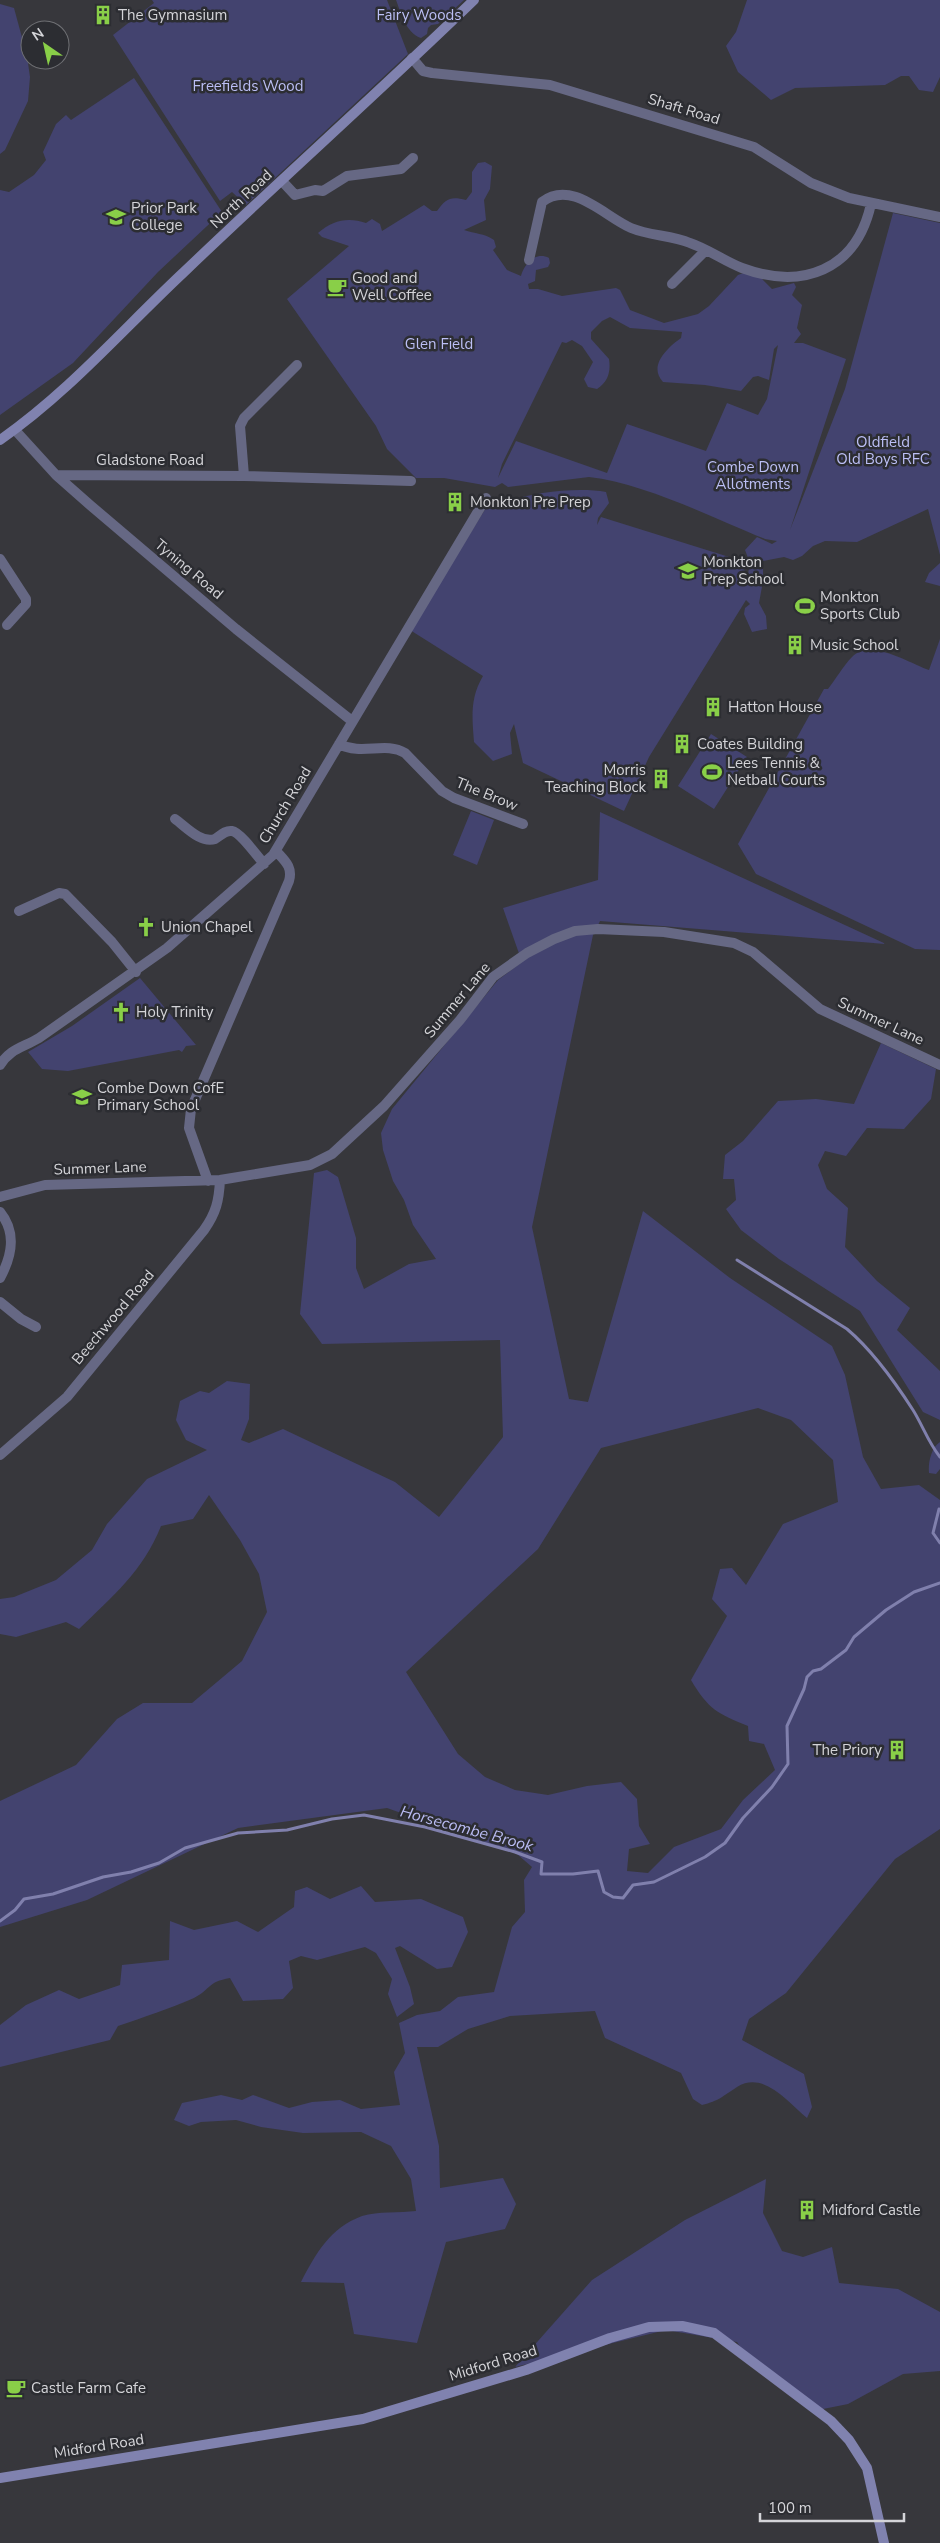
<svg xmlns="http://www.w3.org/2000/svg" width="940" height="2543" viewBox="0 0 940 2543" font-family="'Nunito Sans',sans-serif">
  <style>
    .green { fill: #43436f; fill-rule: evenodd }
    .lines { fill: none; stroke-linecap: round; stroke-linejoin: round }
    .stream { stroke: #8080ad; stroke-width: 3 }
    .street { stroke: #666884; stroke-width: 10 }
    .secondary { stroke: #8082af; stroke-width: 10 }
    .labels { text-anchor: middle; stroke-width: 5; stroke-linejoin: round; paint-order: stroke }
    .poi-label { font-size: 15px; fill: #d4d4d8; stroke: #2c2d32; text-anchor: start }
    .park-label { font-size: 15px; fill: #bcbff6; stroke: #2c2d32 }
    .street-label { font-size: 15px; fill: #d4d4d8; stroke: #2c2d32 }
    .water-label { font-size: 16px; font-style: italic; fill: #b9bbf2; stroke: #2c2d32 }
  </style>
  <rect width="100%" height="100%" fill="#37373c"/>
  <!-- green -->
  <path class="green" d="M 152,0 L 387,0 L 408,54 L 246,205 L 232,192 L 220,201 L 113,35 L 154,3 Z
    M 396,0 L 464,0 L 438,24 L 431,25 L 428,28 L 427,34 L 421,38 C 406,33 401,13 396,0 Z
    M 747,0 L 940,0 L 940,77 L 933,92 L 919,90 L 909,76 L 901,76 L 885,85 L 795,88 L 771,100 L 738,72 L 726,46 L 736,32 Z
    M 0,4 L 14,8 L 27,56 L 30,77 L 28,101 L 5,150 L 0,154 Z
    M 134,78 L 222,212 L 158,272 L 73,363 L 0,415 L 0,190 L 9,192 L 34,175 L 46,160 L 43,152 L 56,124 L 66,115 L 71,120 Z
    M 485,162 L 492,166 L 490,189 L 484,200 L 486,220 L 464,230 C 475,234 484,233 494,240 L 496,247 L 493,250 L 507,270 L 521,276 C 524,265 535,251 549,258 L 550,263 L 548,267 L 536,270 L 535,281 L 528,284 L 529,289 L 538,289 L 562,296 L 616,288 L 620,290 L 630,310 L 664,323 L 698,314 L 709,306 L 738,275 L 746,272 L 760,277 L 772,289 L 794,283 L 796,287 L 792,295 L 802,305 L 797,328 L 801,334 L 794,343 L 803,343 L 846,359 L 790,530 L 845,389 L 893,213 L 940,223 L 940,555 L 928,509 L 857,542 L 825,541 L 813,546 L 802,556 L 793,560 L 784,557 L 763,561 L 763,581 L 759,603 L 766,616 L 767,629 L 752,632 L 744,614 L 745,608 L 750,604 L 746,600 L 649,757 L 624,811 L 523,763 L 514,724 L 510,733 L 512,754 L 493,761 L 474,742 C 472,717 470,698 483,676 L 410,630 L 486,508 L 493,505 L 504,510 L 504,503 C 531,492 578,487 606,492 L 609,503 L 598,518 L 597,525 L 601,517 L 742,561 L 747,579 L 750,563 L 745,550 L 757,537 L 772,544 L 777,541 L 765,539 C 713,518 644,483 589,477 L 508,487 L 502,483 L 495,487 L 444,478 L 416,478 L 387,449 L 376,426 L 287,299 L 349,246 L 322,237 L 318,233 C 333,220 348,217 366,223 L 372,219 L 380,224 L 382,231 L 424,205 L 432,211 L 437,211 C 446,198 451,196 466,200 L 472,192 L 472,172 L 478,163 ZM 610,317 L 630,328 L 682,332 L 681,338 C 667,348 648,366 663,382 L 705,385 L 741,391 L 753,377 L 758,376 L 769,380 L 774,349 L 778,345 L 767,399 L 758,415 L 727,403 L 706,451 L 627,424 L 607,473 L 516,441 L 498,478 L 502,464 L 562,342 L 566,343 L 572,340 L 582,346 L 593,362 L 584,379 L 588,387 L 597,389 C 608,382 611,372 609,359 L 591,339 L 591,332 L 602,321 Z
    M 940,563 L 940,586 L 925,582 L 929,573 Z
    M 940,639 L 940,950 L 915,949 L 756,874 L 738,844 L 824,689 L 828,689 C 836,679 843,666 852,657 C 870,638 909,663 929,670 Z
    M 711,734 L 747,757 L 714,809 L 678,786 Z
    M 471,811 L 494,820 L 477,865 L 453,855 Z
    M 600,812 L 886,944 L 600,921 L 593,935 L 532,1227 L 569,1399 L 588,1402 L 643,1211 L 730,1278 L 832,1346 L 845,1375 L 863,1457 L 881,1489 L 919,1485 L 940,1500 L 940,1829 L 895,1859 L 786,1993 L 749,2019 L 742,2040 L 804,2074 L 812,2107 L 807,2118 C 788,2103 764,2070 737,2087 C 723,2096 719,2101 702,2105 L 693,2099 L 681,2073 L 605,2038 L 595,2011 L 510,2016 L 468,2029 L 438,2047 L 417,2047 L 439,2146 L 440,2188 L 503,2178 L 516,2204 L 505,2229 L 446,2242 L 417,2343 L 354,2334 L 344,2283 L 301,2282 C 316,2253 330,2228 362,2216 C 378,2211 400,2213 416,2211 L 411,2179 L 391,2146 L 361,2132 L 303,2133 L 261,2127 L 236,2120 L 201,2122 L 189,2126 L 174,2120 L 182,2103 L 221,2095 L 242,2100 L 253,2095 L 289,2108 L 312,2102 L 340,2100 L 361,2109 L 400,2105 L 394,2072 L 405,2053 L 399,2023 L 417,2015 L 440,2011 L 458,1997 L 494,1992 L 512,1927 L 525,1912 L 524,1880 L 532,1867 L 517,1854 L 387,1808 L 238,1828 L 87,1900 L 0,1927 L 0,1801 L 76,1765 L 117,1719 L 143,1703 L 192,1703 L 242,1661 L 267,1612 L 259,1574 L 240,1540 L 209,1495 L 193,1519 L 161,1526 C 143,1571 113,1596 79,1629 L 66,1622 L 16,1637 L 0,1634 L 0,1599 L 14,1597 L 56,1580 L 92,1550 L 107,1524 L 147,1479 L 207,1450 L 186,1440 L 176,1420 L 180,1401 L 200,1391 L 209,1393 L 227,1381 L 250,1384 L 249,1419 L 241,1440 L 249,1443 L 283,1429 L 395,1482 L 439,1517 L 503,1437 L 500,1340 L 322,1344 L 300,1314 L 314,1173 L 327,1170 L 338,1177 L 356,1238 L 356,1268 L 364,1289 L 409,1264 L 436,1259 L 413,1225 L 404,1200 L 393,1181 L 383,1150 L 381,1133 L 392,1109 L 498,980 L 522,962 L 503,908 L 598,880 ZM 758,1408 L 791,1420 L 833,1460 L 838,1502 L 783,1524 L 746,1585 L 732,1568 L 720,1569 L 712,1599 L 727,1616 L 691,1680 C 708,1709 718,1714 748,1726 L 749,1741 L 764,1744 L 775,1770 L 743,1800 L 721,1829 L 674,1847 L 648,1873 L 627,1871 L 629,1849 L 650,1844 L 639,1826 L 637,1799 L 621,1782 L 587,1786 L 548,1795 L 515,1790 L 485,1777 L 458,1754 L 406,1672 L 538,1549 L 601,1448 Z
    M 140,978 L 196,1045 L 186,1046 L 182,1052 L 179,1050 L 68,1071 L 42,1069 L 28,1052 L 72,1026 Z
    M 881,1043 L 936,1069 L 931,1099 L 904,1129 L 867,1128 L 846,1156 L 825,1151 L 818,1165 L 827,1189 L 848,1208 L 845,1247 L 877,1281 L 910,1308 L 897,1330 L 940,1371 L 940,1420 L 923,1412 L 860,1311 L 779,1259 L 741,1230 L 726,1209 L 736,1200 L 734,1179 L 723,1179 L 725,1155 L 743,1141 L 778,1101 L 816,1099 L 854,1104 Z
    M 940,1442 L 940,1469 L 936,1474 L 929,1473 C 928,1463 931,1448 940,1442 Z
    M 361,1886 L 375,1902 L 421,1899 L 463,1917 L 468,1932 L 452,1967 L 437,1969 L 400,1946 L 395,1948 L 410,1987 L 414,2004 L 397,2017 L 388,1994 L 392,1979 L 376,1953 L 365,1947 L 317,1960 L 301,1956 L 289,1961 L 293,1988 L 283,1999 L 243,2001 L 230,1978 C 207,1982 211,1989 194,1998 C 169,2009 144,2017 118,2026 L 110,2040 L 0,2067 L 0,2025 L 26,2005 L 59,1990 L 79,1999 L 120,1985 L 122,1965 L 169,1960 L 170,1921 L 194,1930 L 237,1921 L 258,1932 L 294,1907 L 295,1891 L 307,1887 L 330,1899 Z
    M 766,2179 L 763,2213 L 782,2251 L 803,2257 L 832,2247 L 839,2283 L 898,2289 L 940,2312 L 940,2371 L 903,2374 L 848,2404 L 818,2410 L 751,2364 L 737,2342 L 666,2330 L 515,2367 L 592,2280 L 685,2220 Z"/>
  <g class="lines">
    <!-- stream -->
    <path class="stream" d="M 737,1260 L 847,1329 C 873,1351 895,1382 913,1410 C 923,1426 928,1442 940,1457
      M 939,1509 L 933,1533 L 940,1543
      M 0,1921 L 15,1910 L 24,1899 L 53,1894 L 103,1877 L 131,1872 L 159,1863 L 185,1848 L 238,1833 L 287,1830 L 332,1819 L 364,1815 L 425,1827 L 515,1852 L 542,1862 L 541,1874 L 573,1874 L 598,1871 L 604,1892 L 613,1897 L 623,1898 L 633,1885 L 654,1882 L 705,1857 L 725,1843 L 743,1818 L 772,1787 L 788,1764 L 787,1726 L 804,1689 L 807,1677 L 813,1671 L 821,1669 L 846,1650 L 854,1637 L 886,1610 L 914,1592 L 940,1583"/>
    <!-- street -->
    <path class="street" d="M 412,58 L 423,71 L 432,73 L 550,85 L 754,147 L 811,183 L 849,198 L 940,217
      M 282,181 L 295,195 L 315,190 L 323,191 L 347,176 L 401,169 L 413,158
      M 529,260 L 542,202 C 572,179 605,217 631,228 C 650,236 671,235 690,243 C 708,249 724,261 742,268 C 802,290 856,271 871,204
      M 672,284 L 706,250
      M 15,430 L 56,475 L 90,505 L 236,629 L 352,721
      M 56,475 L 244,476 L 411,481
      M 244,476 L 240,426 L 244,418 L 297,365
      M 0,559 L 26,599 L 26,604 L 7,625
      M 339,744 C 362,756 385,741 405,753 L 442,791 L 454,798 L 523,824
      M 175,819 C 185,826 201,844 215,839 C 220,836 225,830 232,831 C 240,832 258,857 264,864
      M 19,911 L 59,893 L 65,894 L 112,942 L 136,972
      M 0,1065 C 10,1049 22,1048 39,1038 L 167,948 L 273,855 L 486,498
      M 208,1181 L 189,1128 L 191,1109 L 289,881 C 293,867 285,861 276,851
      M 0,1197 L 45,1185 L 220,1180 L 310,1165 L 332,1154 L 384,1106 L 460,1020 L 493,977 L 527,953 L 554,939 L 575,931 L 598,929 L 664,932 L 734,943 L 753,952 L 820,1009 L 940,1065
      M 0,1212 C 17,1233 12,1256 0,1278
      M 0,1302 L 21,1319 L 36,1327
      M 0,1455 L 67,1397 L 204,1230 C 216,1213 219,1201 220,1180"/>
    <!-- secondary -->
    <path class="secondary" d="M 0,440 C 69,392 123,329 184,272 C 280,180 379,92 474,0
      M 0,2478 L 363,2419 L 526,2370 L 610,2338 L 649,2327 L 682,2326 L 714,2333 L 831,2421 L 849,2440 L 867,2468 L 884,2543"/>
  </g>
  <!-- icons -->
  <defs>
    <symbol id="building-bare" viewBox="-9 -9 18 18"><path d="M-4-6H4V6H1V3H-1V6H-4ZM-2.5-4.3h1.7v1.8h-1.7ZM.8-4.3h1.7v1.8H.8ZM-2.5-1h1.7V.8h-1.7ZM.8-1h1.7V.8H.8Z" fill="#89cf48" stroke="#2c2d32" stroke-width="2.5" paint-order="stroke"/></symbol>
    <symbol id="school-bare" viewBox="-9 -9 18 18"><path d="M0-5L7-2L0 1L-7-2ZM-4 1L0 2.5L4 1V4Q0 6-4 4Z" fill="#89cf48" stroke="#2c2d32" stroke-width="2.5" paint-order="stroke"/></symbol>
    <symbol id="cafe-bare" viewBox="-9 -9 18 18"><path d="M-5.5-4.5H6V0H3Q3 3.5 0 3.5H-2.5Q-5.5 3.5-5.5 0ZM3-3.2v2h1.7v-2ZM-6 4.5H4V6H-6Z" fill="#89cf48" stroke="#2c2d32" stroke-width="2.5" paint-order="stroke"/></symbol>
    <symbol id="stadium-bare" viewBox="-9 -9 18 18"><path d="M0-5a6.5 5 0 1 0 0 10a6.5 5 0 1 0 0-10ZM-3.5-1.8h7v3.6h-7Z" fill="#89cf48" stroke="#2c2d32" stroke-width="2.5" paint-order="stroke"/></symbol>
    <symbol id="church-bare" viewBox="-9 -9 18 18"><path d="M-1.2-6h2.4v3.5h3.3v2.4h-3.3V6h-2.4V-.1h-3.3v-2.4h3.3Z" fill="#89cf48" stroke="#2c2d32" stroke-width="2.5" paint-order="stroke"/></symbol>
  </defs>
  <g fill-rule="evenodd">
    <use href="#building-bare" x="89" y="1" width="28" height="28"/>
    <use href="#school-bare" x="102" y="203" width="28" height="28"/>
    <use href="#cafe-bare" x="323" y="273" width="28" height="28"/>
    <use href="#building-bare" x="441" y="488" width="28" height="28"/>
    <use href="#school-bare" x="674" y="557" width="28" height="28"/>
    <use href="#stadium-bare" x="791" y="592" width="28" height="28"/>
    <use href="#building-bare" x="781" y="631" width="28" height="28"/>
    <use href="#building-bare" x="699" y="693" width="28" height="28"/>
    <use href="#building-bare" x="668" y="730" width="28" height="28"/>
    <use href="#stadium-bare" x="698" y="758" width="28" height="28"/>
    <use href="#building-bare" x="647" y="765" width="28" height="28"/>
    <use href="#church-bare" x="132" y="913" width="28" height="28"/>
    <use href="#church-bare" x="107" y="998" width="28" height="28"/>
    <use href="#school-bare" x="68" y="1083" width="28" height="28"/>
    <use href="#building-bare" x="883" y="1736" width="28" height="28"/>
    <use href="#building-bare" x="793" y="2196" width="28" height="28"/>
    <use href="#cafe-bare" x="2" y="2374" width="28" height="28"/>
  </g>
  <g class="labels">
    <!-- poi labels -->
    <g class="poi-label">
      <text x="118" y="20">The Gymnasium</text>
      <text x="131" y="213">Prior Park<tspan x="131" dy="17">College</tspan></text>
      <text x="352" y="283">Good and<tspan x="352" dy="17">Well Coffee</tspan></text>
      <text x="470" y="507">Monkton Pre Prep</text>
      <text x="703" y="567">Monkton<tspan x="703" dy="17">Prep School</tspan></text>
      <text x="820" y="602">Monkton<tspan x="820" dy="17">Sports Club</tspan></text>
      <text x="810" y="650">Music School</text>
      <text x="728" y="712">Hatton House</text>
      <text x="697" y="749">Coates Building</text>
      <text x="727" y="768">Lees Tennis &amp;<tspan x="727" dy="17">Netball Courts</tspan></text>
      <text x="646" y="775" text-anchor="end">Morris<tspan x="646" dy="17">Teaching Block</tspan></text>
      <text x="161" y="932">Union Chapel</text>
      <text x="136" y="1017">Holy Trinity</text>
      <text x="97" y="1093">Combe Down CofE<tspan x="97" dy="17">Primary School</tspan></text>
      <text x="882" y="1755" text-anchor="end">The Priory</text>
      <text x="822" y="2215">Midford Castle</text>
      <text x="31" y="2393">Castle Farm Cafe</text>
    </g>
    <!-- park labels -->
    <g class="park-label">
      <text x="419" y="20">Fairy Woods</text>
      <text x="248" y="91">Freefields Wood</text>
      <text x="439" y="349">Glen Field</text>
      <text x="883" y="447">Oldfield<tspan x="883" dy="17">Old Boys RFC</tspan></text>
      <text x="753" y="472">Combe Down<tspan x="753" dy="17">Allotments</tspan></text>
    </g>
    <!-- street labels -->
    <g class="street-label">
      <text transform="translate(684 109) rotate(17)" y="5">Shaft Road</text>
      <text transform="translate(241 199) rotate(-43)" y="5">North Road</text>
      <text x="150" y="465">Gladstone Road</text>
      <text transform="translate(189 569) rotate(40)" y="5">Tyning Road</text>
      <text transform="translate(487 794) rotate(22)" y="5">The Brow</text>
      <text transform="translate(285 805) rotate(-59)" y="5">Church Road</text>
      <text transform="translate(457 1000) rotate(-50)" y="5">Summer Lane</text>
      <text transform="translate(881 1021) rotate(25)" y="5">Summer Lane</text>
      <text transform="translate(100 1168) rotate(-2)" y="5">Summer Lane</text>
      <text transform="translate(113 1317) rotate(-50)" y="5">Beechwood Road</text>
      <text transform="translate(493 2363) rotate(-17)" y="5">Midford Road</text>
      <text transform="translate(99 2446) rotate(-9)" y="5">Midford Road</text>
    </g>
    <!-- water labels -->
    <g class="water-label">
      <text transform="translate(467 1828) rotate(15)" y="6">Horsecombe Brook</text>
    </g>
  </g>
  <!-- north arrow -->
  <g transform="translate(45 45) rotate(326)"><circle r="24" fill="#2c2d32" stroke="#6f7074"/>
  <path d="M0-4L9 19L0 12L-9 19Z" fill="#89cf48"/>
  <text y="-8" font-size="14" font-weight="bold" text-anchor="middle" fill="#d4d4d8">N</text>
  </g>
  <!-- scale -->
  <path d="M760 2513v8h144v-8" fill="none" stroke="#d4d4d8" stroke-width="2.5"/>
  <text x="768" y="2513" font-size="15" fill="#d4d4d8" stroke="#2c2d32" stroke-width="4" paint-order="stroke">100 m</text>
</svg>
